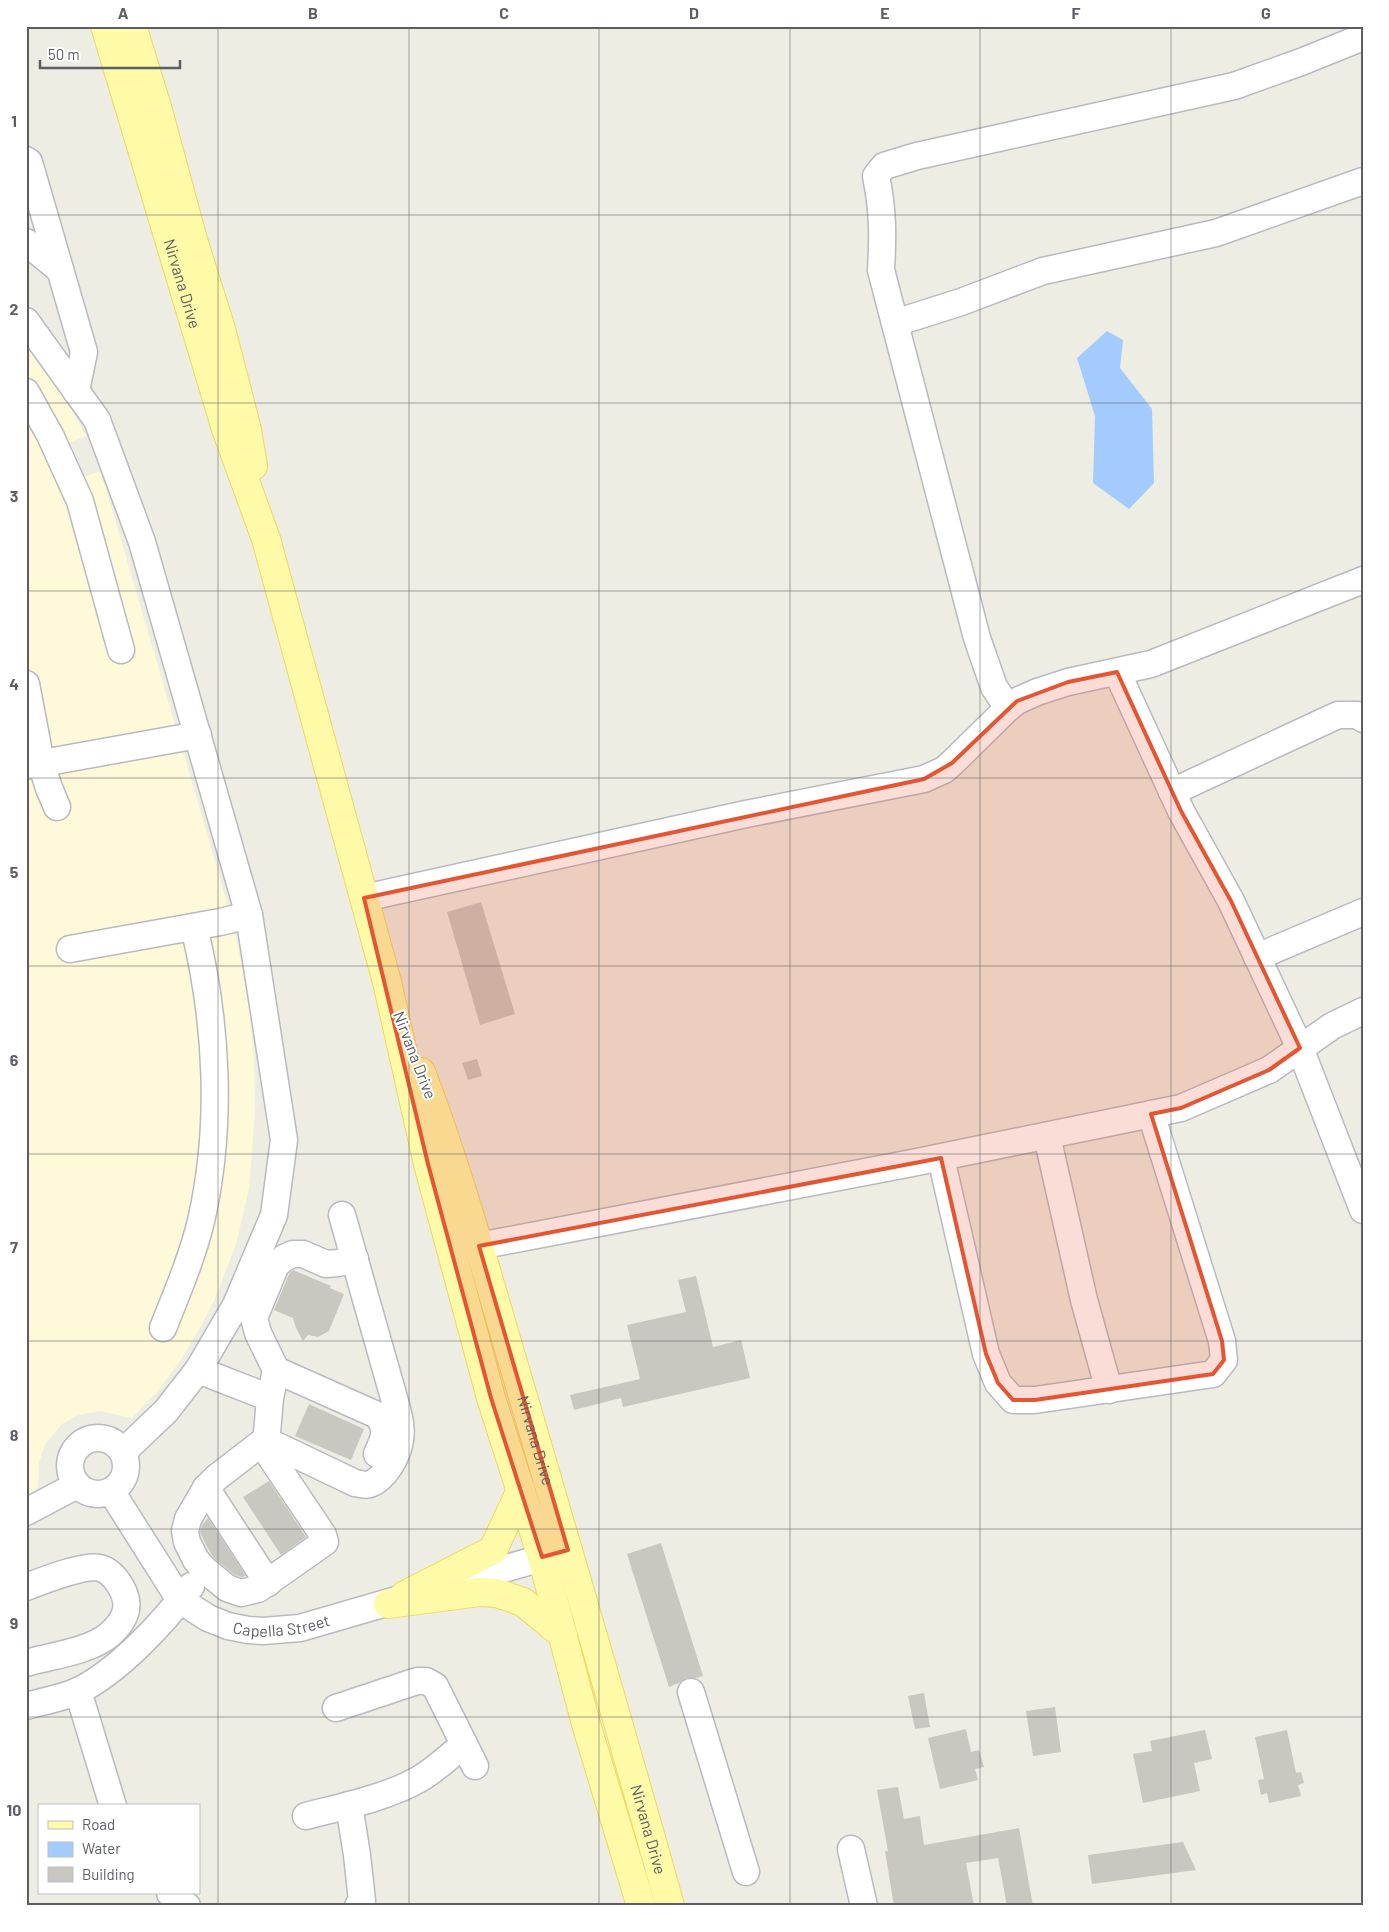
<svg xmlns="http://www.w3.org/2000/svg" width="1389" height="1932" viewBox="0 0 1389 1932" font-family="Barlow,sans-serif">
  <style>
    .commercial { fill: #fdf9d9 }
    .water { fill: #a3cbfd }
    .building { fill: #c8c7c0 }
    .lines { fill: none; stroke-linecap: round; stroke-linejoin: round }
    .minor-casing { stroke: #b8babf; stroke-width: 29 }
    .major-casing { stroke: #efd85b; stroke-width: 30 }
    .minor { stroke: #fff; stroke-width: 26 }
    .major { stroke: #fefaa8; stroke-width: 28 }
    .marked { fill: #e65531; fill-opacity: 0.2; stroke: #e65531; stroke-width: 4; stroke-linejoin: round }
    .grid { fill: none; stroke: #5b5e64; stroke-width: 1; stroke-opacity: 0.55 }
    .labels { text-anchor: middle; stroke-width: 4; stroke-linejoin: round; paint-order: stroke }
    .street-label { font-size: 16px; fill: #5b5e64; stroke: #fff }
    .neatline { fill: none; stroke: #5b5e64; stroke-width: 2 }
    .grid-label { font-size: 16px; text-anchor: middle; font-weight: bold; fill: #5b5e64 }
  </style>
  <rect width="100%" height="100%" fill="#eeede3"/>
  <!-- commercial -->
  <path class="commercial" d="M 26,338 L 58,384 L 86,436 L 70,443 L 84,477 L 100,471 L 107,492 L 224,892 L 238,946 L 249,1005 L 254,1060 L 255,1113 L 249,1189 L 236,1244 L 214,1301 L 200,1328 L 180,1361 L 157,1392 L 132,1418 L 100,1411 L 78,1415 L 62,1424 L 46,1443 L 42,1453 L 39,1463 L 38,1488 L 26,1496 Z"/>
  <!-- water -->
  <path class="water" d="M 1107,331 L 1123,340 L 1120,368 L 1152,409 L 1154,483 L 1129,509 L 1093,483 L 1095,416 L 1077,358 Z"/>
  <!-- building -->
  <path class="building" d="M 481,902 L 515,1014 L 480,1025 L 447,912 Z
    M 477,1059 L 482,1076 L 468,1080 L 462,1063 Z
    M 293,1270 L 331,1286 L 330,1288 L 344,1294 L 329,1331 L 318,1337 L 308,1335 L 303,1341 L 296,1328 L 293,1318 L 274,1310 L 289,1274 Z
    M 696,1276 L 713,1347 L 741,1340 L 750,1378 L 623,1407 L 621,1398 L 574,1410 L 570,1395 L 640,1379 L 627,1325 L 686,1312 L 678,1280 Z
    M 309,1404 L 364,1429 L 351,1460 L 295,1436 Z
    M 269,1481 L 306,1537 L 281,1555 L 243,1497 Z
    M 208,1518 L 246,1576 L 242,1577 L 235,1575 L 214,1558 L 206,1545 L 200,1532 L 202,1525 Z
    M 661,1543 L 703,1676 L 696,1678 L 686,1678 L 679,1683 L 669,1687 L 627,1554 Z
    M 924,1693 L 930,1727 L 915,1729 L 908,1696 Z
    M 1055,1707 L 1061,1752 L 1033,1756 L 1026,1711 Z
    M 966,1729 L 971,1752 L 979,1750 L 984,1767 L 975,1769 L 978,1780 L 940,1789 L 928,1738 Z
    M 1205,1730 L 1212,1759 L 1194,1763 L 1200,1791 L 1143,1803 L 1133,1754 L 1152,1751 L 1150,1741 Z
    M 1287,1730 L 1296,1773 L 1301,1772 L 1304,1783 L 1298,1785 L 1301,1796 L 1269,1803 L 1267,1793 L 1261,1795 L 1258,1780 L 1264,1779 L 1255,1737 Z
    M 898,1787 L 904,1819 L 920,1816 L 924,1845 L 1019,1828 L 1033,1906 L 1007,1906 L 998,1858 L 966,1863 L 974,1906 L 894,1906 L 885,1851 L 888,1851 L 877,1790 Z
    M 1183,1842 L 1196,1870 L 1092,1884 L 1088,1855 Z"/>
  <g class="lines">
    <defs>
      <g id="minor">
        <path d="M 26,160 L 29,162 L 84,352 L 76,391"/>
        <path d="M 26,242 L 60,270"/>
        <path d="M 26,321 L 97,420 L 142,542 L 249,915 L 284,1140 L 274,1215 L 236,1305 L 198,1370 L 166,1411 L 123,1452"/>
        <path d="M 895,323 L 961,302 L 1043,271 L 1216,233 L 1363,181"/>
        <path d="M 26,392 L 50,435 L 80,501 L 121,650"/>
        <path d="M 1117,672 L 1181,811 L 1231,901 L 1300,1048 L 1363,1210"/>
        <path d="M 26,684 L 41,763 L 49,788 L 57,807"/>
        <path d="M 1008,708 L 994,687 L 977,638 L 881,270 C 883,235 883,210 876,176 L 884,166 L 917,156 L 1234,86 L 1301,62 L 1363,37"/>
        <path d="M 26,766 L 198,735"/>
        <path d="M 1172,792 L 1338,715 L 1358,715 L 1363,719"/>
        <path d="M 364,898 L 746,814 L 924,779 L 944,770 L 952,763 L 1008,708 L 1017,701 L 1037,692 L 1068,682 L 1151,664 L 1363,580"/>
        <path d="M 70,949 L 220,922 L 249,915"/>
        <path d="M 1257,957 L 1363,912"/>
        <path d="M 1047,1136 L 1084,1300 L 1109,1390"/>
        <path d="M 941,1158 L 986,1354 L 998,1383 L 1013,1400 L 1035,1400 L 1213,1374 L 1224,1360 L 1222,1341 L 1151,1114"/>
        <path d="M 479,1246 L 912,1163 L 1181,1108 L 1269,1070 L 1332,1026 L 1363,1011"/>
        <path d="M 163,1328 C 177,1293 192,1258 201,1221 C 223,1125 217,1021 194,927"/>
        <path d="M 198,1370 L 270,1398"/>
        <path d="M 276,1370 L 377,1415 C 389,1430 384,1438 377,1454"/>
        <circle cx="98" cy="1466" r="28"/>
        <path d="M 265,1440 L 355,1483 C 360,1484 365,1486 370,1484 C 385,1479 398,1455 400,1440 C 402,1428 399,1417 396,1405 L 342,1215"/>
        <path d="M 262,1444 L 323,1535 L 325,1542 L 258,1589 L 241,1593 L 227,1588 L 204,1569 L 196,1560 L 187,1542 L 185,1531 L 188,1519 L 206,1488 L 216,1478 L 265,1440 L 267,1433 L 270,1398 L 276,1370 L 258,1333 L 254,1318 L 276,1265 L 284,1258 L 293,1254 L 303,1254 L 326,1264 L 338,1263 L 355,1259"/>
        <path d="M 206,1488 L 268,1583"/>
        <path id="s1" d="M 111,1491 L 180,1600 L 208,1618 L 228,1626 L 248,1630 L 264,1631 L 300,1628 L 562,1552"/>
        <path d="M 26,1512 L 77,1485"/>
        <path d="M 26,1587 C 42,1581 84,1564 100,1568 C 115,1572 129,1595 126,1610 C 124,1620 116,1629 109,1635 C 90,1651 51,1656 26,1663"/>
        <path d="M 78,1691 L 113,1806"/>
        <path d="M 691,1692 L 746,1872"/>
        <path d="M 26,1706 C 43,1701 63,1698 78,1691 C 119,1671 164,1622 191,1586"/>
        <path d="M 336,1708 L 417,1681 L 426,1681 L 435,1686 L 475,1766"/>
        <path d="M 349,1805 L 357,1855 L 362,1901 L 358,1906"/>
        <path d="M 306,1816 C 341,1807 390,1797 421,1778 C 436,1769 450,1756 464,1744"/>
        <path d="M 851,1849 L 864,1906"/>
        <path d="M 170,1893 L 187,1906"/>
      </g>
      <g id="major">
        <path id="s2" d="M 105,26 L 226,429 L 266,539 L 387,982 L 428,1164 L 491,1398 L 542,1557 L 586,1724 L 641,1906"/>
        <path d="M 132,26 L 157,107 L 193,240 L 221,329 L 247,430 L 253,466"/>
        <path id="s3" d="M 421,1072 C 463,1182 493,1297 527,1410 C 575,1575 624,1740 670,1906"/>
        <path d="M 405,1595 L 493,1550 L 521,1490"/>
        <path d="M 388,1604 L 480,1592 L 497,1593 L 523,1602 L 563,1635"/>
      </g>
    </defs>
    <!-- minor casing -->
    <use href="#minor" class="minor-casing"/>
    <!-- major casing -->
    <use href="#major" class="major-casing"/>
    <!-- minor -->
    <use href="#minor" class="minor"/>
    <!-- major -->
    <use href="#major" class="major"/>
  </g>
  <!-- marked area -->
  <path class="marked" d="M 1117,672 L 1181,811 L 1231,901 L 1300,1048 L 1269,1070 L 1181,1108 L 1151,1114 L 1222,1341 L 1224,1360 L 1213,1374 L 1035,1400 L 1013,1400 L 998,1383 L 986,1354 L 941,1158 L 479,1246 L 568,1550 L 542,1557 L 491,1398 L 428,1164 L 364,898 L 924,779 L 952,763 L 1017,701 L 1068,682 Z"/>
  <!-- grid -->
  <path class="grid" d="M 218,26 L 218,1906M 409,26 L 409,1906M 599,26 L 599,1906M 790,26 L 790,1906M 980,26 L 980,1906M 1171,26 L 1171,1906M 26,215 L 1363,215M 26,403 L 1363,403M 26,591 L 1363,591M 26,778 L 1363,778M 26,966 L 1363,966M 26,1154 L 1363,1154M 26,1341 L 1363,1341M 26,1529 L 1363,1529M 26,1717 L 1363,1717"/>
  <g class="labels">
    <!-- street labels -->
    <g class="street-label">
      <text dy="6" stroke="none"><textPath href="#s2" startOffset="269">Nirvana Drive</textPath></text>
      <text transform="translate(415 1055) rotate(69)" y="6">Nirvana Drive</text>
      <text dy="6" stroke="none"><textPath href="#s3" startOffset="386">Nirvana Drive</textPath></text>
      <text dy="6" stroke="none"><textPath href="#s1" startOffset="238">Capella Street</textPath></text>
      <text dy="6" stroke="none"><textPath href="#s3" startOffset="791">Nirvana Drive</textPath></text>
    </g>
  </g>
  <!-- border -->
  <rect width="1389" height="1932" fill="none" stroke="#ffffff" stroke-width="55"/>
  <!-- legend -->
  <rect x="38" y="1804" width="162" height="90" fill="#ffffff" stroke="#bdbfc1"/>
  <rect x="48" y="1821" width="25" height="8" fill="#fefaa8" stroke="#bdbfc1"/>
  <text x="82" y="1830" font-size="15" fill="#5b5e64">Road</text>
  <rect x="48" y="1842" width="25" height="15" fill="#a3cbfd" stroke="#bdbfc1"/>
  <text x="82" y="1854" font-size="15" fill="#5b5e64">Water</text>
  <rect x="48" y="1867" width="25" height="15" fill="#c8c7c0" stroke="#bdbfc1"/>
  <text x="82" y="1880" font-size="15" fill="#5b5e64">Building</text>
  <!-- scale -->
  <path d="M40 60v8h140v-8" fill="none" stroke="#5b5e64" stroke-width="2.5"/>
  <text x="48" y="60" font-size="15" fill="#5b5e64" stroke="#ffffff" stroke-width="4" paint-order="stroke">50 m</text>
  <rect x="28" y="28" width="1334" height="1876" class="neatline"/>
  <g class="grid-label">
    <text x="123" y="19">A</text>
    <text x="313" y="19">B</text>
    <text x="504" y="19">C</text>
    <text x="694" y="19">D</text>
    <text x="885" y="19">E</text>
    <text x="1076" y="19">F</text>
    <text x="1266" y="19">G</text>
    <text x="14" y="127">1</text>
    <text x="14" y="315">2</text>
    <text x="14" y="502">3</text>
    <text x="14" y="690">4</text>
    <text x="14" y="878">5</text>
    <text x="14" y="1066">6</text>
    <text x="14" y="1253">7</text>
    <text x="14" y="1441">8</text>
    <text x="14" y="1629">9</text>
    <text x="14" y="1816">10</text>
  </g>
</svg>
